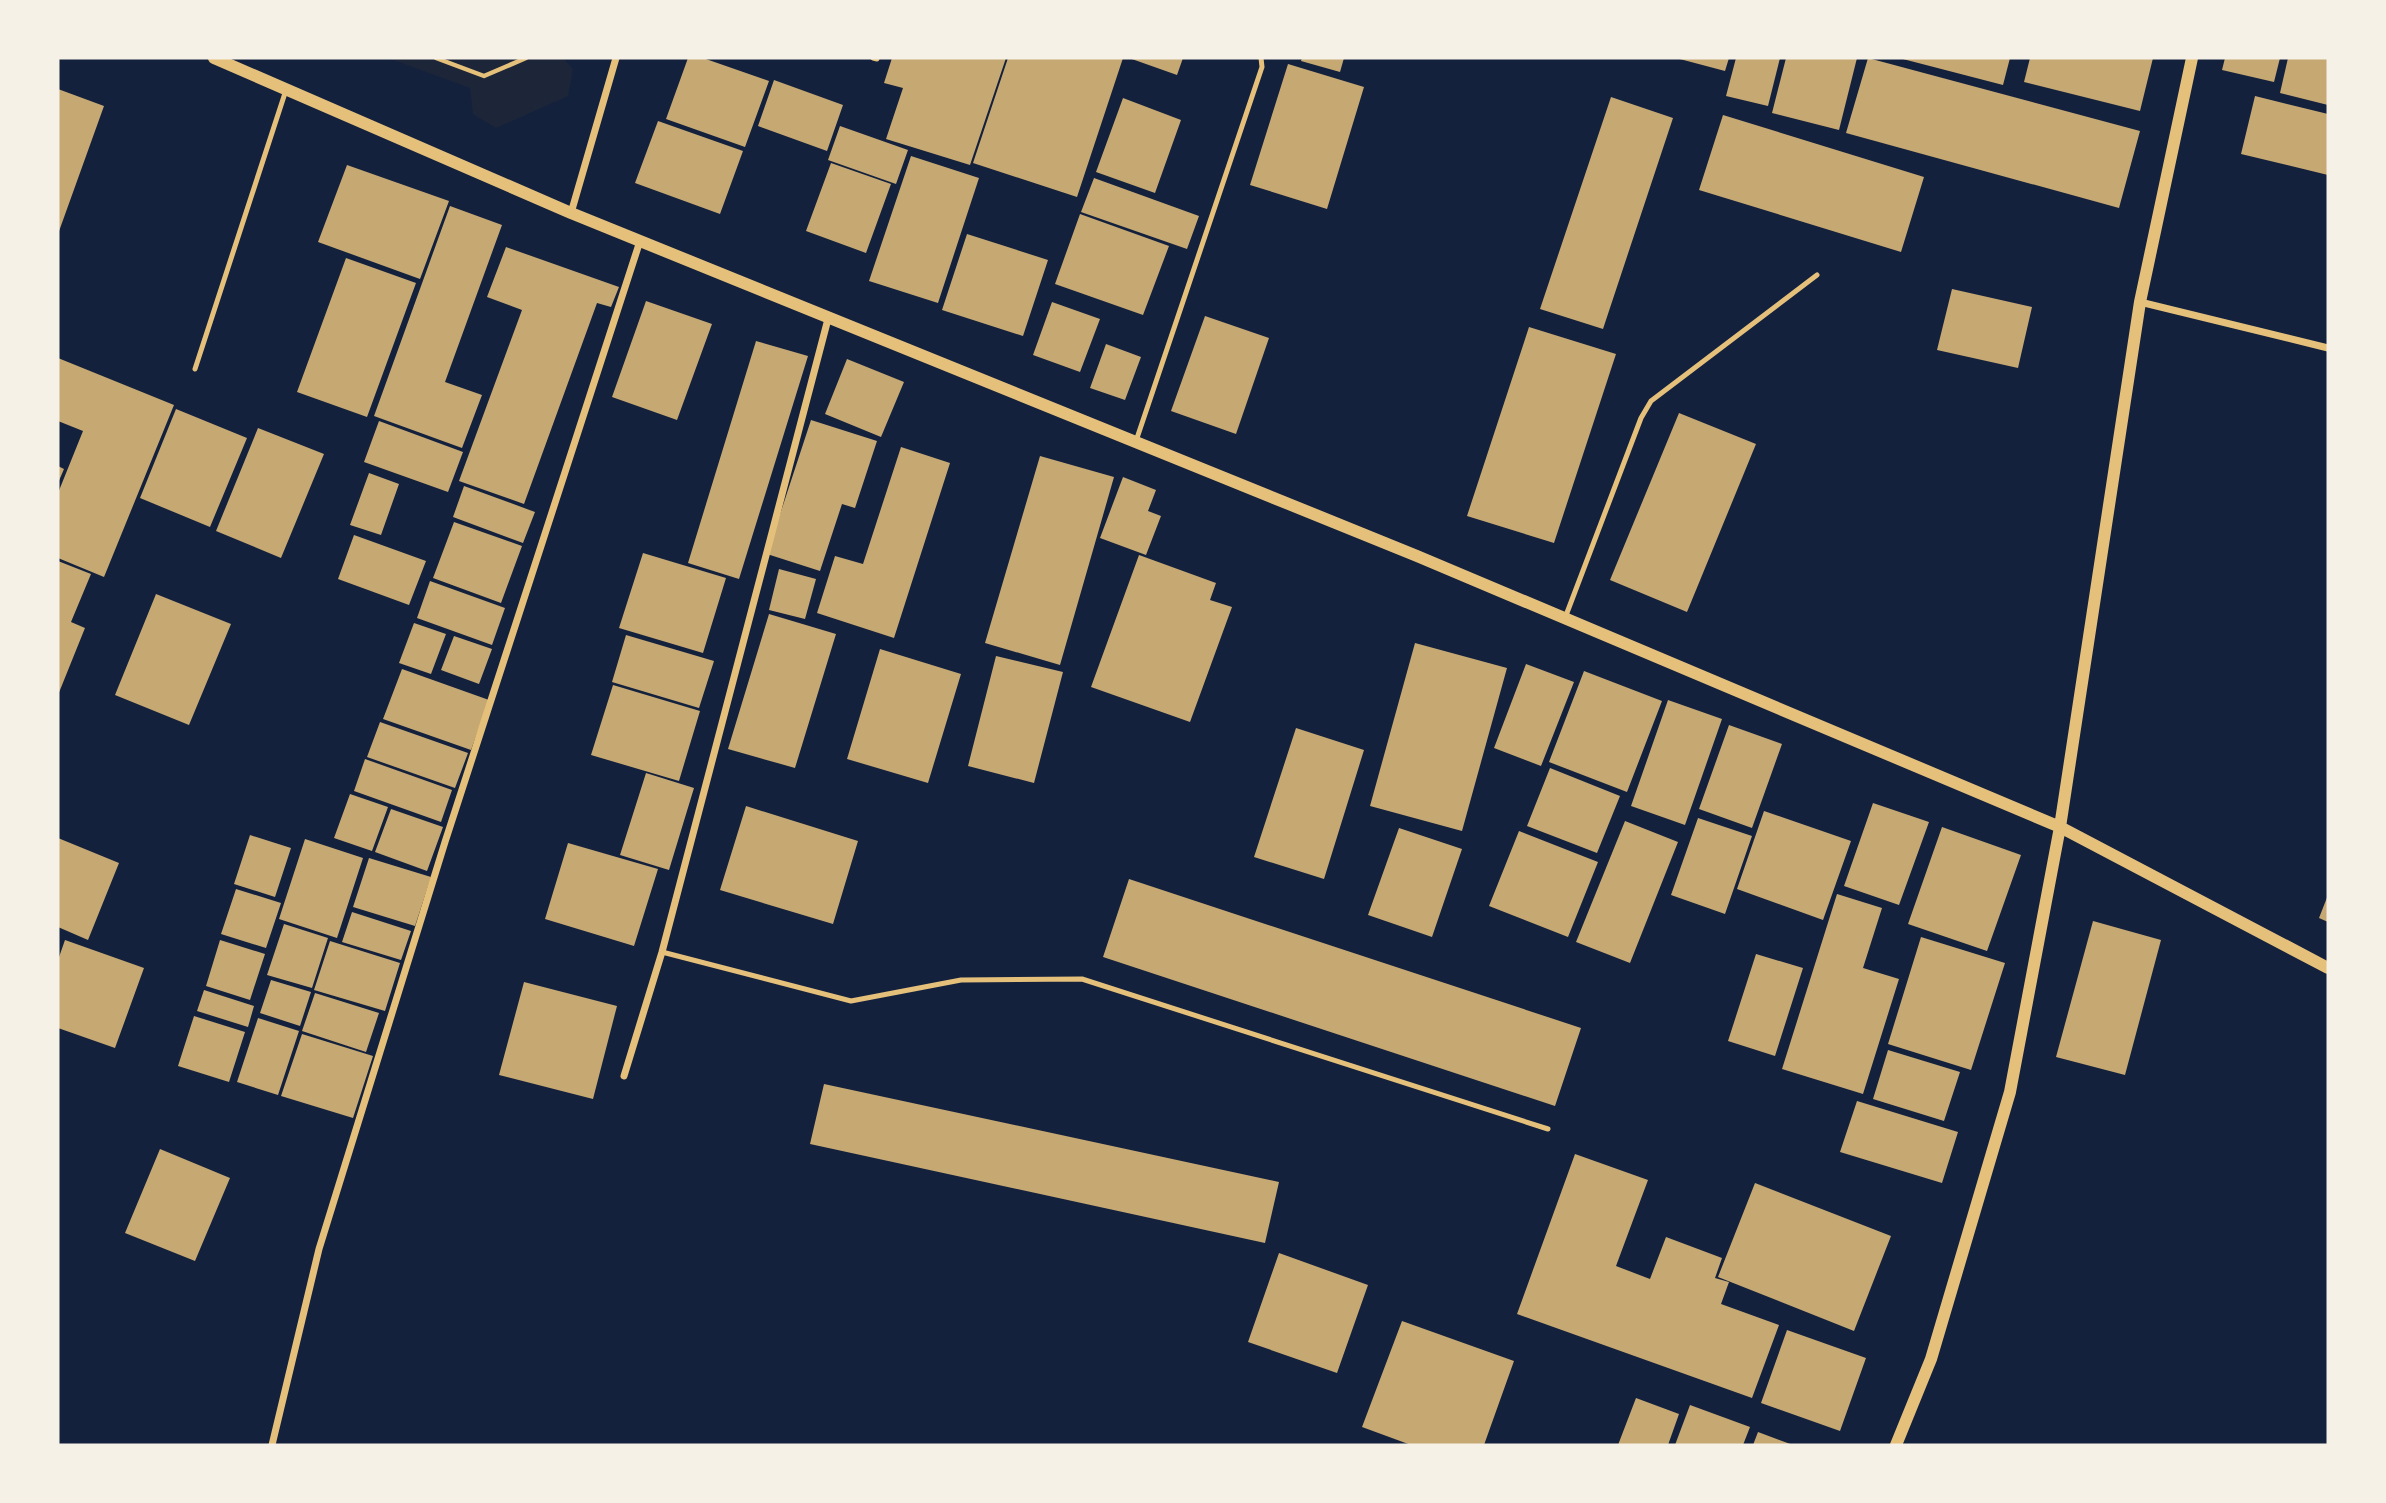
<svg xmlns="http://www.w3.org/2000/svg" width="2386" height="1503" viewBox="0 0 2386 1503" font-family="'Fira Sans Condensed',sans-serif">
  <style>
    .green { fill: #1d2539 }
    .building { fill: #c6a872 }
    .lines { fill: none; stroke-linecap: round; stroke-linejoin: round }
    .path { stroke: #e5c07b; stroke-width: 4.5 }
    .service { stroke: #e5c07b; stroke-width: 5 }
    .minor { stroke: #e5c07b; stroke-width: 7 }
    .tertiary { stroke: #e5c07b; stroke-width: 12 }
  </style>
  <rect width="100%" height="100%" fill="#14213d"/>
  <!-- green -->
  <path class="green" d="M 388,58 L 563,58 L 573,69 L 568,96 L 496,128 L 473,114 L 470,88 Z"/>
  <!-- building -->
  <path class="building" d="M 688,58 L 703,58 L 769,81 L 745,147 L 666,119 Z
    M 892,58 L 1006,58 L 970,165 L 886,139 L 903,88 L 884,83 Z
    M 1008,58 L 1123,58 L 1077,197 L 973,163 Z
    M 1129,58 L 1183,58 L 1177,75 Z
    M 1302,58 L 1344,58 L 1340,72 L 1301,61 Z
    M 1676,58 L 1729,58 L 1725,71 Z
    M 1736,58 L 1780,58 L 1768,106 L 1726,96 Z
    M 1786,58 L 1857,58 L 1839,130 L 1772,113 Z
    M 1868,58 L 2140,131 L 2119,208 L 1846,133 Z
    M 1899,58 L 2010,58 L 2003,85 Z
    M 2030,58 L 2153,58 L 2140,111 L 2024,82 Z
    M 2225,58 L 2280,58 L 2274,82 L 2222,70 Z
    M 2288,58 L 2328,58 L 2328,105 L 2280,93 Z
    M 1288,64 L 1364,87 L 1327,209 L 1250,185 Z
    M 774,80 L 843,105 L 827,151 L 758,126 Z
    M 58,89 L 104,106 L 58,234 Z
    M 2255,96 L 2328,114 L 2328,175 L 2241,154 Z
    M 1611,97 L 1673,118 L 1603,329 L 1540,309 Z
    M 1123,98 L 1181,120 L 1155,193 L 1096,172 Z
    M 1723,115 L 1924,177 L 1901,252 L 1699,190 Z
    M 658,121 L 743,151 L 720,214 L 635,183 Z
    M 840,126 L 908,150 L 896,184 L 828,160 Z
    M 911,156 L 979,178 L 938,303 L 869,281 Z
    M 831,163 L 891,184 L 866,253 L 806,231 Z
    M 347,165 L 449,201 L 420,279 L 318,242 Z
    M 1094,178 L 1199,216 L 1187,249 L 1081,212 Z
    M 450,206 L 502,225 L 445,382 L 482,395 L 462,448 L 374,416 Z
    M 1080,214 L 1169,246 L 1143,315 L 1055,284 Z
    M 967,234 L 1048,260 L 1023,336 L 942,310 Z
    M 506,247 L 619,287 L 611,307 L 597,303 L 524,504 L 459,481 L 522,310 L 487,297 Z
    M 346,258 L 416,283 L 367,417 L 297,392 Z
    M 1952,289 L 2032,307 L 2018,368 L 1937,350 Z
    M 646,301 L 712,324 L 677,420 L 612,397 Z
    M 1052,302 L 1100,319 L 1080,372 L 1033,355 Z
    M 1205,316 L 1269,338 L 1236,434 L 1171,411 Z
    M 1529,327 L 1616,354 L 1554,543 L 1467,516 Z
    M 756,341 L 808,356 L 739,579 L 688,563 Z
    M 1106,344 L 1141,357 L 1125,400 L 1090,388 Z
    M 58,358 L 174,405 L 104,577 L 58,558 L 58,493 L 83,431 L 58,421 Z
    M 847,359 L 904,382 L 881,437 L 825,414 Z
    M 176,409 L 247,438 L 210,527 L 140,498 Z
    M 1679,413 L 1756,444 L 1687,612 L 1610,580 Z
    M 811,420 L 877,441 L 855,508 L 842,504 L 820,571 L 767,554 Z
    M 379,421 L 463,452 L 448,492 L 364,462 Z
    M 258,428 L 324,454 L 281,558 L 216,531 Z
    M 901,447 L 950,463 L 894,638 L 817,613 L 835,556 L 863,564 Z
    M 1040,456 L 1114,477 L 1060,665 L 985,643 Z
    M 58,466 L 64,469 L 58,483 Z
    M 369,473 L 399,484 L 381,535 L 350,525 Z
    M 1123,477 L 1156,490 L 1148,511 L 1161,516 L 1146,555 L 1100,538 Z
    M 464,486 L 535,512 L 523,543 L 453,517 Z
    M 454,522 L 522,546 L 501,603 L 433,578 Z
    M 354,535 L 426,561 L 409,605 L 338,579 Z
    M 643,553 L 726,578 L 703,653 L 619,628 Z
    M 1139,555 L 1216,583 L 1210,600 L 1232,607 L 1190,722 L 1091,687 Z
    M 58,561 L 91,574 L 71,622 L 85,628 L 58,695 Z
    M 779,569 L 816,579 L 805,619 L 769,610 Z
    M 430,581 L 505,608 L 492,645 L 417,618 Z
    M 156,594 L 231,624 L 189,725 L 115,695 Z
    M 769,614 L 836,634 L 795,768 L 728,749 Z
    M 414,623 L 446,634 L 431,674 L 399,663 Z
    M 626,635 L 714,661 L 699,708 L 612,682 Z
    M 454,636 L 492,649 L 479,684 L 441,670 Z
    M 1415,643 L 1507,668 L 1462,831 L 1370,806 Z
    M 880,649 L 961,674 L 928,783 L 847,759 Z
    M 996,656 L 1063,672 L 1034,783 L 968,766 Z
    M 1526,664 L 1574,682 L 1541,766 L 1494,748 Z
    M 402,669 L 489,700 L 471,750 L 383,719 Z
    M 1584,671 L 1662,701 L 1627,792 L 1549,762 Z
    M 613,685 L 700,711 L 679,781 L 591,755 Z
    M 1668,700 L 1722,719 L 1685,825 L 1631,806 Z
    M 380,722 L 468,753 L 455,788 L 367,757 Z
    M 1729,725 L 1782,744 L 1752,828 L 1699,809 Z
    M 1296,728 L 1364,750 L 1324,879 L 1254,857 Z
    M 365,759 L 452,790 L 441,822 L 354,791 Z
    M 1550,768 L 1620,796 L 1597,853 L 1527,826 Z
    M 646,773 L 694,788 L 669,870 L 620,855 Z
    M 350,794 L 388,807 L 372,851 L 334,838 Z
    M 1873,803 L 1929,822 L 1899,905 L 1844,886 Z
    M 746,806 L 858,841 L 833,924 L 720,890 Z
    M 391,809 L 443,827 L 427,871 L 375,852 Z
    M 1764,811 L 1851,841 L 1823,920 L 1737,889 Z
    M 1698,818 L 1752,836 L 1725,914 L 1671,895 Z
    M 1625,821 L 1678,842 L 1630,963 L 1576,942 Z
    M 1942,827 L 2021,855 L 1987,951 L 1908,924 Z
    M 1399,828 L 1462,849 L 1432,937 L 1368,915 Z
    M 1519,831 L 1598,862 L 1568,937 L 1489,906 Z
    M 250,835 L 291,848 L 275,897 L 234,884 Z
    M 58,838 L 119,863 L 88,940 L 58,927 Z
    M 305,839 L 363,858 L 337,938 L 279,919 Z
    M 568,843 L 658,869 L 634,946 L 545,919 Z
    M 369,858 L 431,877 L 415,926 L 353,907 Z
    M 1129,879 L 1581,1028 L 1555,1106 L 1103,957 Z
    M 236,889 L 281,903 L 266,948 L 221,934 Z
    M 1837,894 L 1882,908 L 1863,968 L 1899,979 L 1863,1094 L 1782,1069 Z
    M 2328,895 L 2328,922 L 2319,918 Z
    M 352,912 L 411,931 L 401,960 L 342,942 Z
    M 2093,921 L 2161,940 L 2125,1075 L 2056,1057 Z
    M 284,924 L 328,938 L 312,988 L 267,975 Z
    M 1921,937 L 2005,963 L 1971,1070 L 1888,1044 Z
    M 65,940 L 144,968 L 115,1048 L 58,1028 L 58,960 Z
    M 220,940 L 265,954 L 250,1000 L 206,986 Z
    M 330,941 L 400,963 L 385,1011 L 314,990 Z
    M 1756,954 L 1803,968 L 1775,1056 L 1728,1041 Z
    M 271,980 L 311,992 L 300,1026 L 260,1013 Z
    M 524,982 L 617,1006 L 593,1099 L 499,1075 Z
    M 204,990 L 254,1006 L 248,1027 L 197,1011 Z
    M 315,993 L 379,1013 L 366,1052 L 302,1031 Z
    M 194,1016 L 245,1032 L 229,1082 L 178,1066 Z
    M 258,1018 L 299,1031 L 278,1095 L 237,1082 Z
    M 302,1034 L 373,1056 L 353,1118 L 281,1096 Z
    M 1888,1050 L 1960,1072 L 1944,1121 L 1873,1099 Z
    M 824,1084 L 1279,1182 L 1265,1243 L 810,1144 Z
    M 1857,1101 L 1958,1132 L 1942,1183 L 1840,1152 Z
    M 160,1149 L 230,1178 L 195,1261 L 125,1233 Z
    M 1575,1154 L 1648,1180 L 1616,1266 L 1650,1279 L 1666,1237 L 1722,1258 L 1715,1278 L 1729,1282 L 1721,1304 L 1779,1325 L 1752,1398 L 1517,1314 Z
    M 1755,1183 L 1891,1236 L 1854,1331 L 1718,1277 Z
    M 1279,1253 L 1368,1285 L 1337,1373 L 1248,1342 Z
    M 1402,1321 L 1514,1361 L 1484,1445 L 1411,1445 L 1362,1427 Z
    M 1787,1330 L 1866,1358 L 1840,1431 L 1761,1403 Z
    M 1636,1398 L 1679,1414 L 1668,1445 L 1618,1445 Z
    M 1690,1405 L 1750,1427 L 1743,1445 L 1675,1445 Z
    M 1758,1432 L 1793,1445 L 1753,1445 Z"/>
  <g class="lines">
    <!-- path -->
    <path class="path" d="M 436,58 L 484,76 L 526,58"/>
    <!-- service -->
    <path class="service" d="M 873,58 L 877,59
      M 195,369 L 286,90
      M 1136,441 L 1262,67 L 1261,58
      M 1565,618 L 1641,418 L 1651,401 L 1817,275
      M 662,952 L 851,1001 L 961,980 L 1082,979 L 1548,1129"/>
    <!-- minor -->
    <path class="minor" d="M 571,213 L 616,58
      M 2140,302 L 2328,348
      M 624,1076 L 662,952 L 828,319
      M 272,1445 L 319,1249 L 445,842 L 640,241"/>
    <!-- tertiary -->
    <path class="tertiary" d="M 214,58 L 571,213 L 1417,556 L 2060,827 L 2328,968
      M 1896,1445 L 1931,1359 L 2010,1092 L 2060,827 L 2140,302 L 2192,58"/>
  </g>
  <!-- border -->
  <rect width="2386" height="1503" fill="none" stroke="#f6f1e7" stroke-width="119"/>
</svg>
